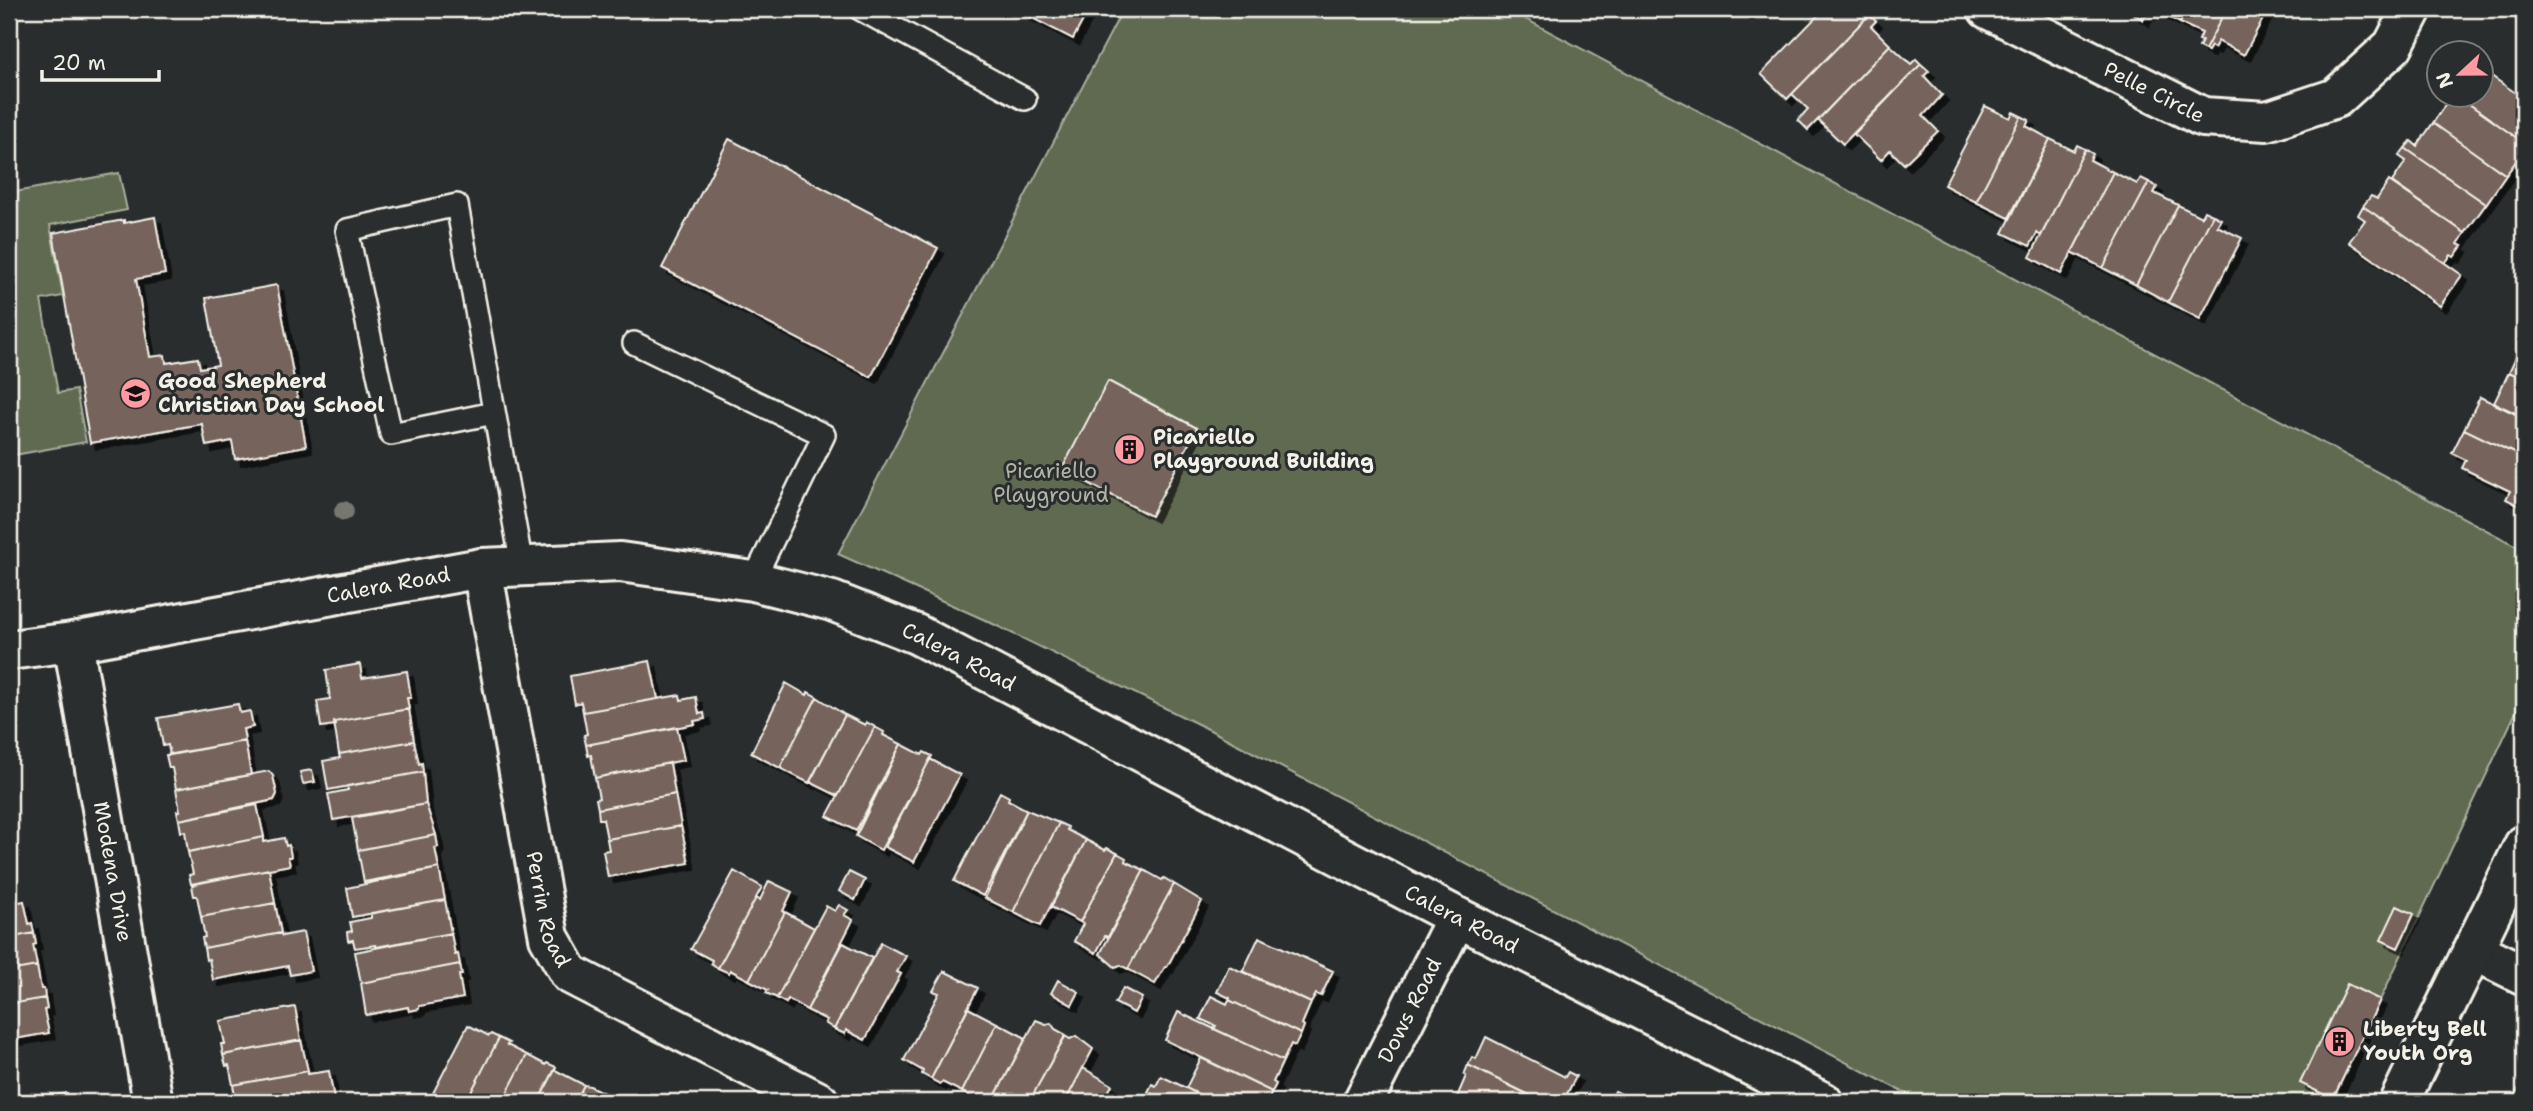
<svg xmlns="http://www.w3.org/2000/svg" width="2533" height="1111" viewBox="0 0 2533 1111" font-family="'Shantell Sans',sans-serif">
  <style>
    .green { fill: #606a51; stroke: #aaae9c; stroke-width: 2 }
    .building { fill: #74635b; stroke: #f4f1e8; stroke-width: 2; filter: url(#shadow) }
    .lines { fill: none; stroke-linecap: round; stroke-linejoin: round }
    .lane-casing { stroke: #f4f1e8; stroke-width: 26 }
    .street-casing { stroke: #f4f1e8; stroke-width: 44 }
    .secondary-casing { stroke: #f4f1e8; stroke-width: 44 }
    .lane { stroke: #2a2d2e; stroke-width: 21 }
    .street { stroke: #2a2d2e; stroke-width: 38 }
    .secondary { stroke: #2a2d2e; stroke-width: 38 }
    .tree { fill: #74776f }
    .labels { text-anchor: middle; stroke-width: 6; stroke-linejoin: round; paint-order: stroke }
    .street-label { font-size: 21px; fill: #f4f1e8; stroke: #2a2d2e }
    .poi-label { font-size: 21px; font-weight: bold; fill: #f4f1e8; stroke: #2a2d2e; text-anchor: start }
    .park-label { font-size: 21px; fill: #b1b4a4; stroke: #2a2d2e }
  </style>
  <defs>
    <filter id="shadow"><feDropShadow dx="6" dy="6" stdDeviation="0" flood-color="#0009"/></filter>
  </defs>
  <rect width="100%" height="100%" fill="#2a2d2e"/>
  <filter id="ink" filterUnits="userSpaceOnUse"><feTurbulence type="fractalNoise" baseFrequency=".0143" numOctaves="2"/><feDisplacementMap in="SourceGraphic" scale="14" xChannelSelector="R" yChannelSelector="G"/><feConvolveMatrix kernelMatrix="1 2 1 2 8 2 1 2 1" color-interpolation-filters="sRGB"/></filter>
  <g filter="url(#ink)">
    <!-- green -->
    <path class="green" d="M 1123,9 L 1507,9 L 2524,550 L 2524,695 L 2332,1102 L 1922,1102 L 1212,731 L 985,620 L 838,554 Z
      M 119,173 L 127,210 L 50,225 L 63,296 L 41,300 L 58,393 L 76,390 L 86,442 L 9,456 L 9,193 Z"/>
    <!-- building -->
    <path class="building" d="M 1015,9 L 1089,9 L 1073,39 Z
      M 1824,9 L 1853,9 L 1857,13 L 1863,9 L 1869,15 L 1787,99 L 1761,74 Z
      M 2138,9 L 2146,9 L 2141,18 L 2134,15 Z
      M 2146,9 L 2153,9 L 2150,14 L 2147,13 L 2143,20 L 2141,18 Z
      M 2153,9 L 2188,9 L 2180,23 Z
      M 2188,9 L 2226,9 L 2205,50 L 2199,47 L 2202,41 L 2199,40 L 2202,33 L 2180,23 Z
      M 2226,9 L 2268,9 L 2244,55 L 2218,41 L 2214,48 L 2211,46 L 2208,51 L 2205,50 Z
      M 1869,15 L 1876,21 L 1871,26 L 1890,45 L 1808,130 L 1798,120 L 1808,109 L 1792,94 Z
      M 1890,45 L 1911,64 L 1916,59 L 1921,64 L 1843,144 L 1818,120 Z
      M 1921,64 L 1929,71 L 1924,76 L 1942,95 L 1923,116 L 1938,131 L 1904,164 L 1890,150 L 1881,160 L 1854,134 Z
      M 2480,68 L 2524,99 L 2524,143 L 2455,94 L 2480,94 Z
      M 2443,94 L 2455,94 L 2524,143 L 2524,150 L 2506,175 L 2433,123 L 2447,102 L 2441,97 Z
      M 1985,106 L 2010,118 L 2013,112 L 2021,116 L 1976,202 L 1944,185 Z
      M 2021,116 L 2029,120 L 2026,126 L 2050,139 L 2009,218 L 1976,202 Z
      M 2433,123 L 2506,175 L 2486,204 L 2405,148 L 2411,141 L 2417,146 Z
      M 729,139 L 938,248 L 871,377 L 662,268 Z
      M 2050,139 L 2074,151 L 2077,145 L 2085,149 L 2041,236 L 2037,233 L 2030,246 L 2003,233 Z
      M 2405,148 L 2486,204 L 2465,233 L 2392,182 L 2406,161 L 2399,156 Z
      M 2085,149 L 2093,154 L 2090,160 L 2113,172 L 2061,274 L 2030,257 Z
      M 2113,172 L 2137,184 L 2141,178 L 2149,182 L 2103,268 L 2072,252 Z
      M 2389,181 L 2465,233 L 2458,244 L 2462,246 L 2454,257 L 2451,255 L 2445,263 L 2363,206 L 2371,196 L 2377,199 Z
      M 2149,182 L 2157,187 L 2154,193 L 2178,205 L 2136,285 L 2103,268 Z
      M 2178,205 L 2201,217 L 2204,211 L 2213,215 L 2168,302 L 2136,285 Z
      M 2363,206 L 2462,275 L 2440,306 L 2349,242 L 2365,220 L 2358,215 Z
      M 2213,215 L 2221,219 L 2217,226 L 2242,238 L 2200,319 L 2168,302 Z
      M 155,217 L 165,274 L 136,279 L 150,357 L 165,355 L 166,363 L 198,358 L 200,368 L 218,365 L 206,298 L 277,285 L 306,446 L 235,459 L 232,441 L 206,446 L 202,424 L 90,443 L 53,233 L 124,220 L 124,223 Z
      M 2524,340 L 2524,379 L 2509,372 Z
      M 2509,372 L 2524,379 L 2524,417 L 2494,403 Z
      M 1108,381 L 1197,428 L 1151,516 L 1062,469 Z
      M 2480,397 L 2524,418 L 2524,458 L 2464,429 Z
      M 2464,429 L 2524,458 L 2524,508 L 2506,499 L 2510,491 L 2462,468 L 2466,460 L 2452,453 Z
      M 650,661 L 658,699 L 583,712 L 581,702 L 575,704 L 570,676 Z
      M 360,664 L 362,678 L 407,671 L 411,698 L 407,698 L 409,709 L 334,722 L 335,725 L 321,727 L 317,701 L 330,699 L 326,670 Z
      M 786,683 L 807,695 L 808,692 L 817,697 L 780,768 L 751,753 Z
      M 680,695 L 681,700 L 696,697 L 699,714 L 704,713 L 705,719 L 694,721 L 695,724 L 586,745 L 584,735 L 587,734 L 583,712 Z
      M 817,697 L 845,715 L 809,783 L 780,768 Z
      M 238,704 L 240,713 L 250,711 L 253,727 L 243,729 L 245,741 L 170,755 L 168,745 L 163,746 L 158,718 Z
      M 409,709 L 414,741 L 339,754 L 334,722 Z
      M 845,715 L 865,725 L 866,722 L 875,727 L 838,796 L 810,782 Z
      M 677,727 L 684,760 L 595,778 L 591,755 L 588,756 L 586,745 Z
      M 875,727 L 884,732 L 883,735 L 901,744 L 856,831 L 827,816 Z
      M 245,741 L 251,775 L 176,789 L 172,768 L 169,768 L 166,755 Z
      M 414,741 L 419,764 L 422,763 L 423,772 L 328,790 L 323,761 L 340,758 L 339,754 Z
      M 901,744 L 922,755 L 924,752 L 932,756 L 881,850 L 856,836 Z
      M 930,759 L 960,775 L 914,862 L 885,847 Z
      M 670,763 L 675,794 L 598,809 L 596,799 L 599,798 L 595,778 Z
      M 312,770 L 315,782 L 303,784 L 300,772 Z
      M 269,771 L 273,776 L 277,794 L 274,800 L 179,820 L 177,811 L 180,811 L 176,789 Z
      M 423,772 L 426,804 L 333,820 L 328,794 L 348,790 L 347,786 Z
      M 1000,792 L 1009,797 L 1008,800 L 1027,810 L 983,896 L 954,881 Z
      M 675,794 L 681,826 L 607,839 L 603,819 L 599,819 L 598,809 Z
      M 426,804 L 436,835 L 358,850 L 352,818 Z
      M 257,805 L 264,837 L 188,852 L 185,831 L 181,832 L 179,820 Z
      M 1027,810 L 1059,823 L 1013,912 L 985,898 Z
      M 1059,823 L 1068,827 L 1067,830 L 1086,840 L 1040,926 L 1013,912 Z
      M 681,826 L 689,863 L 608,877 L 603,851 L 609,850 L 607,839 Z
      M 436,835 L 438,847 L 435,848 L 439,868 L 364,882 L 358,850 Z
      M 264,837 L 264,842 L 284,838 L 286,846 L 289,845 L 291,857 L 288,857 L 290,865 L 191,884 L 189,875 L 193,874 L 188,852 Z
      M 1086,840 L 1105,850 L 1107,848 L 1117,853 L 1080,922 L 1051,907 Z
      M 1117,853 L 1126,858 L 1125,861 L 1144,870 L 1108,937 L 1105,936 L 1096,953 L 1074,941 L 1083,924 L 1080,922 Z
      M 439,868 L 445,900 L 352,917 L 347,888 Z
      M 269,869 L 275,903 L 201,917 L 197,896 L 194,896 L 192,886 L 195,884 Z
      M 1144,870 L 1162,880 L 1164,878 L 1174,884 L 1128,969 L 1120,965 L 1115,967 L 1100,954 Z
      M 734,871 L 762,887 L 718,968 L 711,963 L 712,960 L 691,949 Z
      M 849,872 L 865,880 L 855,900 L 839,891 Z
      M 769,881 L 792,892 L 783,911 L 785,912 L 749,980 L 730,970 L 729,973 L 718,968 L 756,898 L 760,900 Z
      M 1174,884 L 1202,901 L 1167,967 L 1165,967 L 1155,984 L 1128,969 Z
      M 445,900 L 451,933 L 376,947 L 376,945 L 355,948 L 353,940 L 348,941 L 347,932 L 352,931 L 350,922 L 371,918 L 371,913 Z
      M 24,901 L 29,924 L 32,923 L 34,933 L 9,938 L 9,904 Z
      M 275,903 L 281,933 L 204,948 L 202,938 L 205,937 L 201,917 Z
      M 839,905 L 848,910 L 844,915 L 853,920 L 807,1010 L 788,999 L 786,1003 L 777,998 L 826,906 L 835,911 Z
      M 2397,906 L 2414,914 L 2398,948 L 2381,940 Z
      M 785,912 L 814,928 L 777,998 L 766,993 L 768,990 L 749,980 Z
      M 303,932 L 311,971 L 290,975 L 288,966 L 213,980 L 209,959 L 206,960 L 204,948 L 281,933 L 282,936 Z
      M 34,933 L 36,944 L 33,945 L 37,966 L 9,971 L 9,938 Z
      M 451,933 L 455,955 L 458,954 L 460,964 L 361,983 L 355,952 Z
      M 1259,937 L 1333,971 L 1321,996 L 1316,994 L 1311,1003 L 1243,971 Z
      M 843,943 L 872,958 L 834,1029 L 825,1023 L 827,1020 L 807,1010 Z
      M 881,943 L 906,956 L 897,972 L 901,974 L 865,1040 L 846,1030 L 845,1034 L 834,1029 Z
      M 460,964 L 462,975 L 459,975 L 463,998 L 419,1006 L 419,1009 L 409,1011 L 408,1007 L 366,1015 L 361,983 Z
      M 37,966 L 41,989 L 44,989 L 45,998 L 9,1004 L 9,971 Z
      M 1229,966 L 1311,1003 L 1302,1024 L 1304,1026 L 1301,1034 L 1229,1000 L 1230,998 L 1217,992 Z
      M 944,971 L 978,988 L 931,1079 L 922,1074 L 923,1071 L 904,1060 L 939,993 L 933,991 Z
      M 1058,980 L 1079,992 L 1072,1005 L 1051,993 Z
      M 2347,984 L 2380,1000 L 2333,1099 L 2300,1083 Z
      M 1123,988 L 1142,998 L 1134,1013 L 1115,1003 Z
      M 1211,996 L 1227,1004 L 1229,1000 L 1301,1034 L 1295,1046 L 1291,1044 L 1283,1061 L 1214,1029 L 1216,1026 L 1200,1019 Z
      M 45,998 L 47,1009 L 44,1010 L 49,1033 L 9,1040 L 9,1004 Z
      M 295,1007 L 301,1040 L 223,1055 L 221,1044 L 225,1044 L 220,1021 Z
      M 968,1008 L 997,1023 L 962,1092 L 942,1082 L 940,1084 L 931,1079 Z
      M 1178,1012 L 1283,1061 L 1273,1082 L 1276,1084 L 1272,1092 L 1165,1040 Z
      M 1036,1020 L 1046,1024 L 1051,1023 L 1055,1029 L 1066,1035 L 1029,1102 L 992,1102 Z
      M 997,1023 L 1026,1038 L 992,1102 L 981,1102 L 962,1092 Z
      M 468,1025 L 489,1036 L 491,1034 L 499,1038 L 466,1102 L 431,1102 L 435,1094 L 433,1093 Z
      M 1065,1036 L 1070,1039 L 1076,1036 L 1093,1049 L 1065,1102 L 1029,1102 Z
      M 1486,1037 L 1565,1077 L 1568,1072 L 1576,1076 L 1563,1102 L 1544,1102 L 1468,1065 L 1472,1057 L 1476,1059 Z
      M 499,1038 L 509,1043 L 507,1045 L 527,1055 L 502,1102 L 466,1102 Z
      M 301,1040 L 308,1071 L 233,1085 L 229,1065 L 226,1066 L 223,1055 Z
      M 527,1055 L 546,1065 L 547,1063 L 556,1067 L 538,1102 L 502,1102 Z
      M 1201,1058 L 1272,1092 L 1268,1101 L 1214,1102 L 1186,1088 Z
      M 1468,1065 L 1541,1101 L 1540,1102 L 1469,1102 L 1457,1097 L 1466,1076 L 1464,1075 Z
      M 1083,1068 L 1112,1085 L 1103,1102 L 1065,1102 Z
      M 555,1070 L 584,1085 L 575,1102 L 538,1102 Z
      M 308,1071 L 308,1074 L 329,1071 L 334,1099 L 316,1102 L 236,1102 L 233,1085 Z
      M 1161,1076 L 1186,1088 L 1214,1102 L 1148,1102 L 1152,1094 L 1148,1092 L 1152,1084 L 1156,1086 Z
      M 584,1085 L 590,1086 L 614,1098 L 612,1102 L 575,1102 Z
      M 2518,1089 L 2524,1090 L 2524,1102 L 2506,1102 L 2509,1096 L 2513,1098 Z
      M 1615,1091 L 1638,1102 L 1609,1102 Z
      M 67,1093 L 69,1102 L 31,1102 L 30,1101 Z"/>
    <g class="lines">
      <defs>
        <path id="lane" d="M 860,9 L 1025,99
          M 634,343 L 824,435 L 753,581
          M 494,413 L 391,434 L 347,230 L 457,205 L 522,566"/>
        <g id="street">
          <path id="s1" d="M 1988,9 L 2203,117 L 2267,121 L 2336,98 L 2393,46 L 2412,9"/>
          <path id="s2" d="M 482,568 L 549,937 L 570,974 L 819,1102"/>
          <path id="s3" d="M 73,642 L 153,1102"/>
          <path id="s4" d="M 9,650 L 73,642 L 482,568 L 620,562 L 753,581 L 832,601 L 916,634 L 1457,917 L 1823,1102"/>
          <path d="M 2473,950 L 2524,975"/>
          <path id="s5" d="M 1363,1102 L 1457,917"/>
        </g>
        <path id="secondary" d="M 2399,1102 L 2524,845"/>
      </defs>
      <!-- lane casing -->
      <use href="#lane" class="lane-casing"/>
      <!-- street casing -->
      <use href="#street" class="street-casing"/>
      <!-- secondary casing -->
      <use href="#secondary" class="secondary-casing"/>
      <!-- lane -->
      <use href="#lane" class="lane"/>
      <!-- street -->
      <use href="#street" class="street"/>
      <!-- secondary -->
      <use href="#secondary" class="secondary"/>
    </g>
    <!-- trees -->
    <circle class="tree" cx="344" cy="511" r="10"/>
  </g>
  <!-- icons -->
  <defs>
    <symbol id="school-disc" viewBox="-11 -11 22 22"><circle r="9.5" fill="#ff9aa2" stroke="#2a2d2e"/><path d="M0-5L7-2L0 1L-7-2ZM-4 1L0 2.5L4 1V4Q0 6-4 4Z" fill="#111"/></symbol>
    <symbol id="building-disc" viewBox="-11 -11 22 22"><circle r="9.5" fill="#ff9aa2" stroke="#2a2d2e"/><path d="M-4-6H4V6H1V3H-1V6H-4ZM-2.5-4.3h1.7v1.8h-1.7ZM.8-4.3h1.7v1.8H.8ZM-2.5-1h1.7V.8h-1.7ZM.8-1h1.7V.8H.8Z" fill="#111"/></symbol>
  </defs>
  <g fill-rule="evenodd">
    <use href="#school-disc" x="118" y="376" width="35" height="35"/>
    <use href="#building-disc" x="1112" y="432" width="35" height="35"/>
    <use href="#building-disc" x="2322" y="1024" width="35" height="35"/>
  </g>
  <g class="labels">
    <!-- street labels -->
    <g class="street-label">
      <text dy="7" stroke="none"><textPath href="#s1" startOffset="186">Pelle Circle</textPath></text>
      <text dy="7" stroke="none"><textPath href="#s4" startOffset="385">Calera Road</textPath></text>
      <text dy="7" stroke="none"><textPath href="#s4" startOffset="973">Calera Road</textPath></text>
      <text dy="7" stroke="none"><textPath href="#s3" startOffset="233">Modena Drive</textPath></text>
      <text dy="7" stroke="none"><textPath href="#s2" startOffset="348">Perrin Road</textPath></text>
      <text dy="7" stroke="none"><textPath href="#s4" startOffset="1540">Calera Road</textPath></text>
      <text dy="7" stroke="none"><textPath href="#s5" startOffset="103">Dows Road</textPath></text>
    </g>
    <!-- poi labels -->
    <g class="poi-label">
      <text x="158" y="388">Good Shepherd<tspan x="158" dy="24">Christian Day School</tspan></text>
      <text x="1153" y="444">Picariello<tspan x="1153" dy="24">Playground Building</tspan></text>
      <text x="2363" y="1036">Liberty Bell<tspan x="2363" dy="24">Youth Org</tspan></text>
    </g>
    <!-- park labels -->
    <g class="park-label">
      <text x="1051" y="478">Picariello<tspan x="1051" dy="24">Playground</tspan></text>
    </g>
  </g>
  <!-- margin -->
  <rect width="2533" height="1111" fill="none" stroke="#2a2d2e" stroke-width="35"/>
  <rect x="18" y="18" width="2498" height="1076" fill="none" stroke="#f4f1e8" stroke-width="2.5" filter="url(#ink)"/>
  <!-- north arrow -->
  <g transform="translate(2460 74) rotate(248)"><circle r="33" fill="#2a2d2e" stroke="#7b7b78" stroke-width="2"/>
  <path d="M0-5L12 26L0 18L-12 26Z" fill="#ff9aa2"/>
  <text y="-10" font-size="19" font-weight="bold" text-anchor="middle" fill="#f4f1e8">N</text>
  </g>
  <!-- scale -->
  <path d="M42 70v10h117v-10" fill="none" stroke="#f4f1e8" stroke-width="3.5"/>
  <text x="52" y="70" font-size="21" fill="#f4f1e8" stroke="#2a2d2e" stroke-width="5" paint-order="stroke">20 m</text>
</svg>
